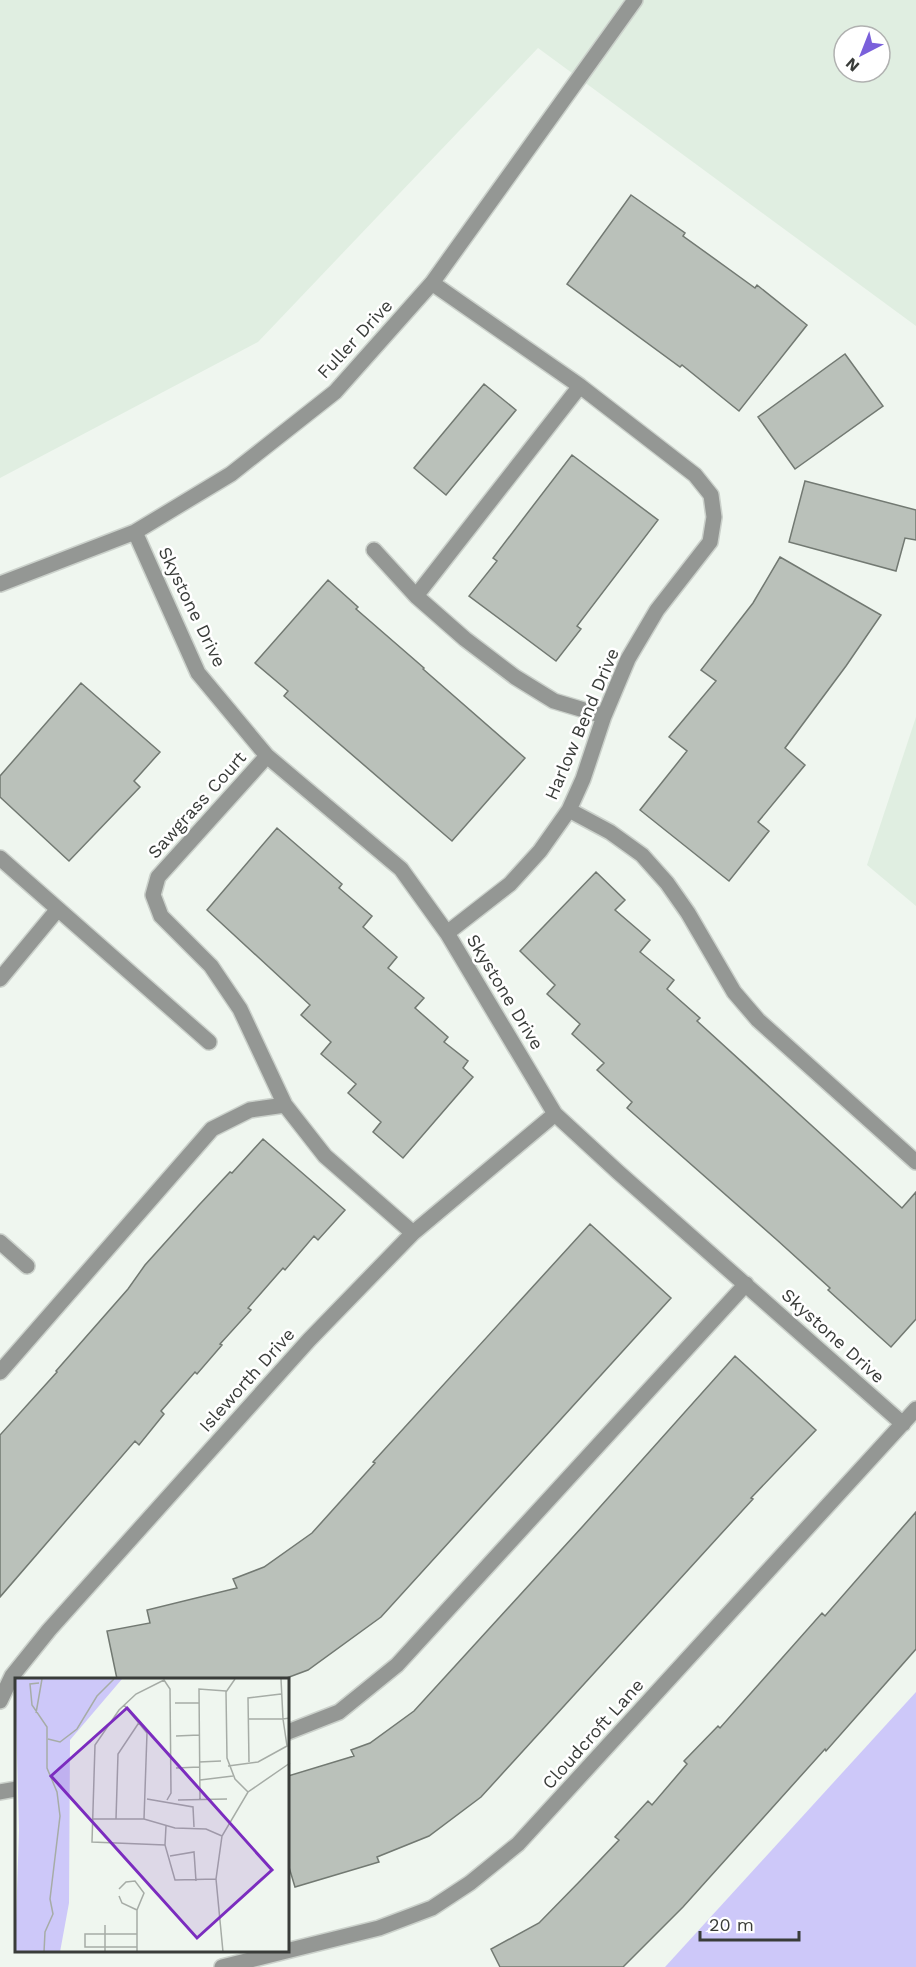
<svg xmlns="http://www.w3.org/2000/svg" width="916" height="1967" viewBox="0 0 916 1967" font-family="'Work Sans',sans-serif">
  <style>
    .built { fill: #e0eee1; fill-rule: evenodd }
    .green { fill: #cdc8f9 }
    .building { fill: #bac1ba; stroke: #727972; stroke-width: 1.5 }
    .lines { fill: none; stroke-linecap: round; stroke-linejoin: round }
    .minor-casing { stroke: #cbd1cb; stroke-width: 18 }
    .minor { stroke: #949794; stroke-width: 15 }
    .labels { text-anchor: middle; stroke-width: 5; stroke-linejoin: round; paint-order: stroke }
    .street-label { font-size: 18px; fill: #393c39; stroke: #fff }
    .inset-road { fill: none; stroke: #a6aca6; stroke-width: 1.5 }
    .view { fill: #7b2cbf; fill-opacity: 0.15; stroke: #7b2cbf; stroke-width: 3 }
    .inset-edge { fill: none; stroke: #393c39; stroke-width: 3 }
  </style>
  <rect width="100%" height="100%" fill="#eff6ef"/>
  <!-- built -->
  <path class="built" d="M 0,0 L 916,0 L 916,326 L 538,48 L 258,342 L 0,478 ZM 844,36 L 880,36 L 880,72 L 844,72 Z
    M 916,717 L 916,906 L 867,865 Z"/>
  <!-- green -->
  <path class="green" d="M 916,1692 L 916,1967 L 665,1967 Z"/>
  <!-- building -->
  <path class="building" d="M 631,195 L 685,233 L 683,236 L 755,288 L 757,285 L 807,325 L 739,411 L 682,365 L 680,367 L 567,284 Z
    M 845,354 L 883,406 L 795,469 L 758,417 Z
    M 484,384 L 516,410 L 446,495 L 414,468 Z
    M 572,455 L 658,520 L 577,626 L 581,629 L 556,661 L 469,596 L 497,561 L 493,558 Z
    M 805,481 L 916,510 L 916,540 L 905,538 L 896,571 L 789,542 Z
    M 780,557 L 881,615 L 846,666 L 785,748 L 805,765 L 758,822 L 769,831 L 729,881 L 640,810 L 687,751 L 669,737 L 716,681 L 701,670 L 753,603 Z
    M 328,580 L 358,607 L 356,609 L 424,668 L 423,669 L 525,758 L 452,841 L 284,696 L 288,691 L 255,663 Z
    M 81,683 L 160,752 L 134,781 L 140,787 L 69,861 L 0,797 L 0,776 Z
    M 277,828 L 342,884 L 339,888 L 372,916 L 363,927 L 397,957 L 388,968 L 424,998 L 415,1008 L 448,1037 L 444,1042 L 468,1061 L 463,1068 L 473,1077 L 403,1158 L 373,1132 L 381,1122 L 348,1093 L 356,1084 L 321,1054 L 331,1042 L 301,1015 L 310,1005 L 207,910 Z
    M 596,872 L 625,900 L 615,910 L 650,940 L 640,952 L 674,980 L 667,989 L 700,1018 L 697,1021 L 902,1208 L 916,1192 L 916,1319 L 891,1347 L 828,1290 L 830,1288 L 777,1240 L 627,1108 L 632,1102 L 597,1070 L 604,1063 L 572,1034 L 580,1024 L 547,994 L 555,985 L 520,951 Z
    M 263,1139 L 345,1210 L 318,1240 L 314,1236 L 285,1270 L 283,1268 L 248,1308 L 251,1310 L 220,1344 L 222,1345 L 197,1374 L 195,1372 L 161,1411 L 164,1414 L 139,1445 L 135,1441 L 0,1597 L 0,1435 L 57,1372 L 56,1371 L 128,1289 L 145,1265 L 199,1205 L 230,1172 L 232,1173 Z
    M 590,1224 L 671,1298 L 381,1617 L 308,1670 L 284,1679 L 117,1679 L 107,1631 L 150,1623 L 147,1610 L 237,1588 L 233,1579 L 264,1567 L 312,1533 L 375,1463 L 373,1462 Z
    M 735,1356 L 816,1430 L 751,1498 L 753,1499 L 720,1535 L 481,1797 L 429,1836 L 377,1857 L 379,1862 L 295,1887 L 288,1864 L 288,1776 L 354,1756 L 351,1750 L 370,1743 L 414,1711 L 583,1526 Z
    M 916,1512 L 916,1649 L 826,1751 L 825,1749 L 683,1907 L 623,1967 L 500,1967 L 491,1949 L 539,1923 L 581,1880 L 619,1840 L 615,1837 L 648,1801 L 652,1805 L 687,1764 L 684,1761 L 718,1726 L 720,1728 L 822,1613 L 825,1616 Z"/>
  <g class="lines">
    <defs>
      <path id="minor" d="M 432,283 L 580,386 L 695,475 L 711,495 L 714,517 L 710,542 L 657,610 L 628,659 L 604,716 L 583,779 L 569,810 L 540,851 L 510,884 L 447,933
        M 580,386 L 416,596 L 465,639 L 515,677 L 554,701 L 604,716
        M 135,532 L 198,673 L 267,756 L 401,869 L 447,933 L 555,1114 L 618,1172 L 903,1424
        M 374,550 L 416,596
        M 0,584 L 135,532 L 231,474 L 335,392 L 432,283 L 635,0
        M 267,756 L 158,877 L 153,895 L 161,916 L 211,966 L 240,1009 L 285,1105 L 325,1156 L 413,1233
        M 569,810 L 610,832 L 642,855 L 667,883 L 688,913 L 734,992 L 758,1020 L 916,1162
        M 0,858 L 209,1042
        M 0,979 L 58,909
        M 0,1242 L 27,1266
        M 0,1372 L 212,1129 L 250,1110 L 285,1105
        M 0,1701 L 12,1676 L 49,1630 L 309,1340 L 413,1233 L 555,1114
        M 288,1732 L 339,1712 L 397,1665 L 746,1284
        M 0,1792 L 16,1789
        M 222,1967 L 379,1928 L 432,1908 L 470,1883 L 518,1844 L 916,1409"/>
    </defs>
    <!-- minor casing -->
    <use href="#minor" class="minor-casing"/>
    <!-- minor -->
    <use href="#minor" class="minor"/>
  </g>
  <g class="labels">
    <!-- street labels -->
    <g class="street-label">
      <text transform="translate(355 339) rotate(-47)" y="6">Fuller Drive</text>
      <text transform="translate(192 607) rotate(64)" y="6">Skystone Drive</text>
      <text transform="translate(582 724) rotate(-67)" y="6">Harlow Bend Drive</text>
      <text transform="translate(197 805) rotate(-48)" y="6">Sawgrass Court</text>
      <text transform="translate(505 992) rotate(59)" y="6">Skystone Drive</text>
      <text transform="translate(833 1336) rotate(42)" y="6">Skystone Drive</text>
      <text transform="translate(247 1380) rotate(-48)" y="6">Isleworth Drive</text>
      <text transform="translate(593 1734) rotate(-48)" y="6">Cloudcroft Lane</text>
    </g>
  </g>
  <!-- overview -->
  <g transform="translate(15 1678)">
    <rect width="274" height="274" fill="#eff6ef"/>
    <path d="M 0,1 L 107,1 L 55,62 L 54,225 L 45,274 L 0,274 L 4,152 Z" fill="#cdc8f9"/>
    <path class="inset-road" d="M 220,1 L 211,14 L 212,80 L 220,101 L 233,114M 266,1 L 268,41 L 275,40M 24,5 L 15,6 L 17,27 L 32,49 L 32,90 L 42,114 L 45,138 L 35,221 L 38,236 L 30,254 L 29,274M 160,25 L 184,25M 109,27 L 132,55 L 129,141M 21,35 L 27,1M 161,58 L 184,57M 33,61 L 45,64 L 62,51 L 82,18 L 99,1M 184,84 L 206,83M 234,84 L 233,20 L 266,16M 213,88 L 243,84 L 272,68 L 268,41 L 234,41M 161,90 L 184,89M 185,102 L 218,98M 132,121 L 178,129 L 179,149M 185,121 L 184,11 L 211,13M 163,122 L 212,121M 77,141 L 129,141 L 160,150 L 191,151 L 207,158M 101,141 L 103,76 L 125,43M 151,148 L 150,167 L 160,202 L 201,201M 150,167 L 77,164 L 80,67 L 104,32 L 121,16 L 149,2 L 155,11 L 156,115 L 152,122M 155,178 L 179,174 L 181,203M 104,211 L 111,204 L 120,203 L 129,215 L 122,232 L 122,274M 104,218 L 107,225 L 122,232M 90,247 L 90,274M 122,269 L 70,269 L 70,256 L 122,256M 208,274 L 201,201 L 207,158 L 233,114 L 275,85"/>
    <path class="view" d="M 112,30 L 257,192 L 182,260 L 36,98 Z"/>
    <rect width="274" height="274" class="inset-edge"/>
  </g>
  <!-- north arrow -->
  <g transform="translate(862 54) rotate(222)"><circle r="28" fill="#ffffff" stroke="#b0b1b0" stroke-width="1.5"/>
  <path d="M0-4.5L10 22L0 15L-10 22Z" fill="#7a60db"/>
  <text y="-9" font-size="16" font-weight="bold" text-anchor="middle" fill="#393c39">N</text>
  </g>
  <!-- scale -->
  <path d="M700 1931v9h99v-9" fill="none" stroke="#393c39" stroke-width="3"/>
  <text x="709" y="1931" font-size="18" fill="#393c39" stroke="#ffffff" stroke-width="4.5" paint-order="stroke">20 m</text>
</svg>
